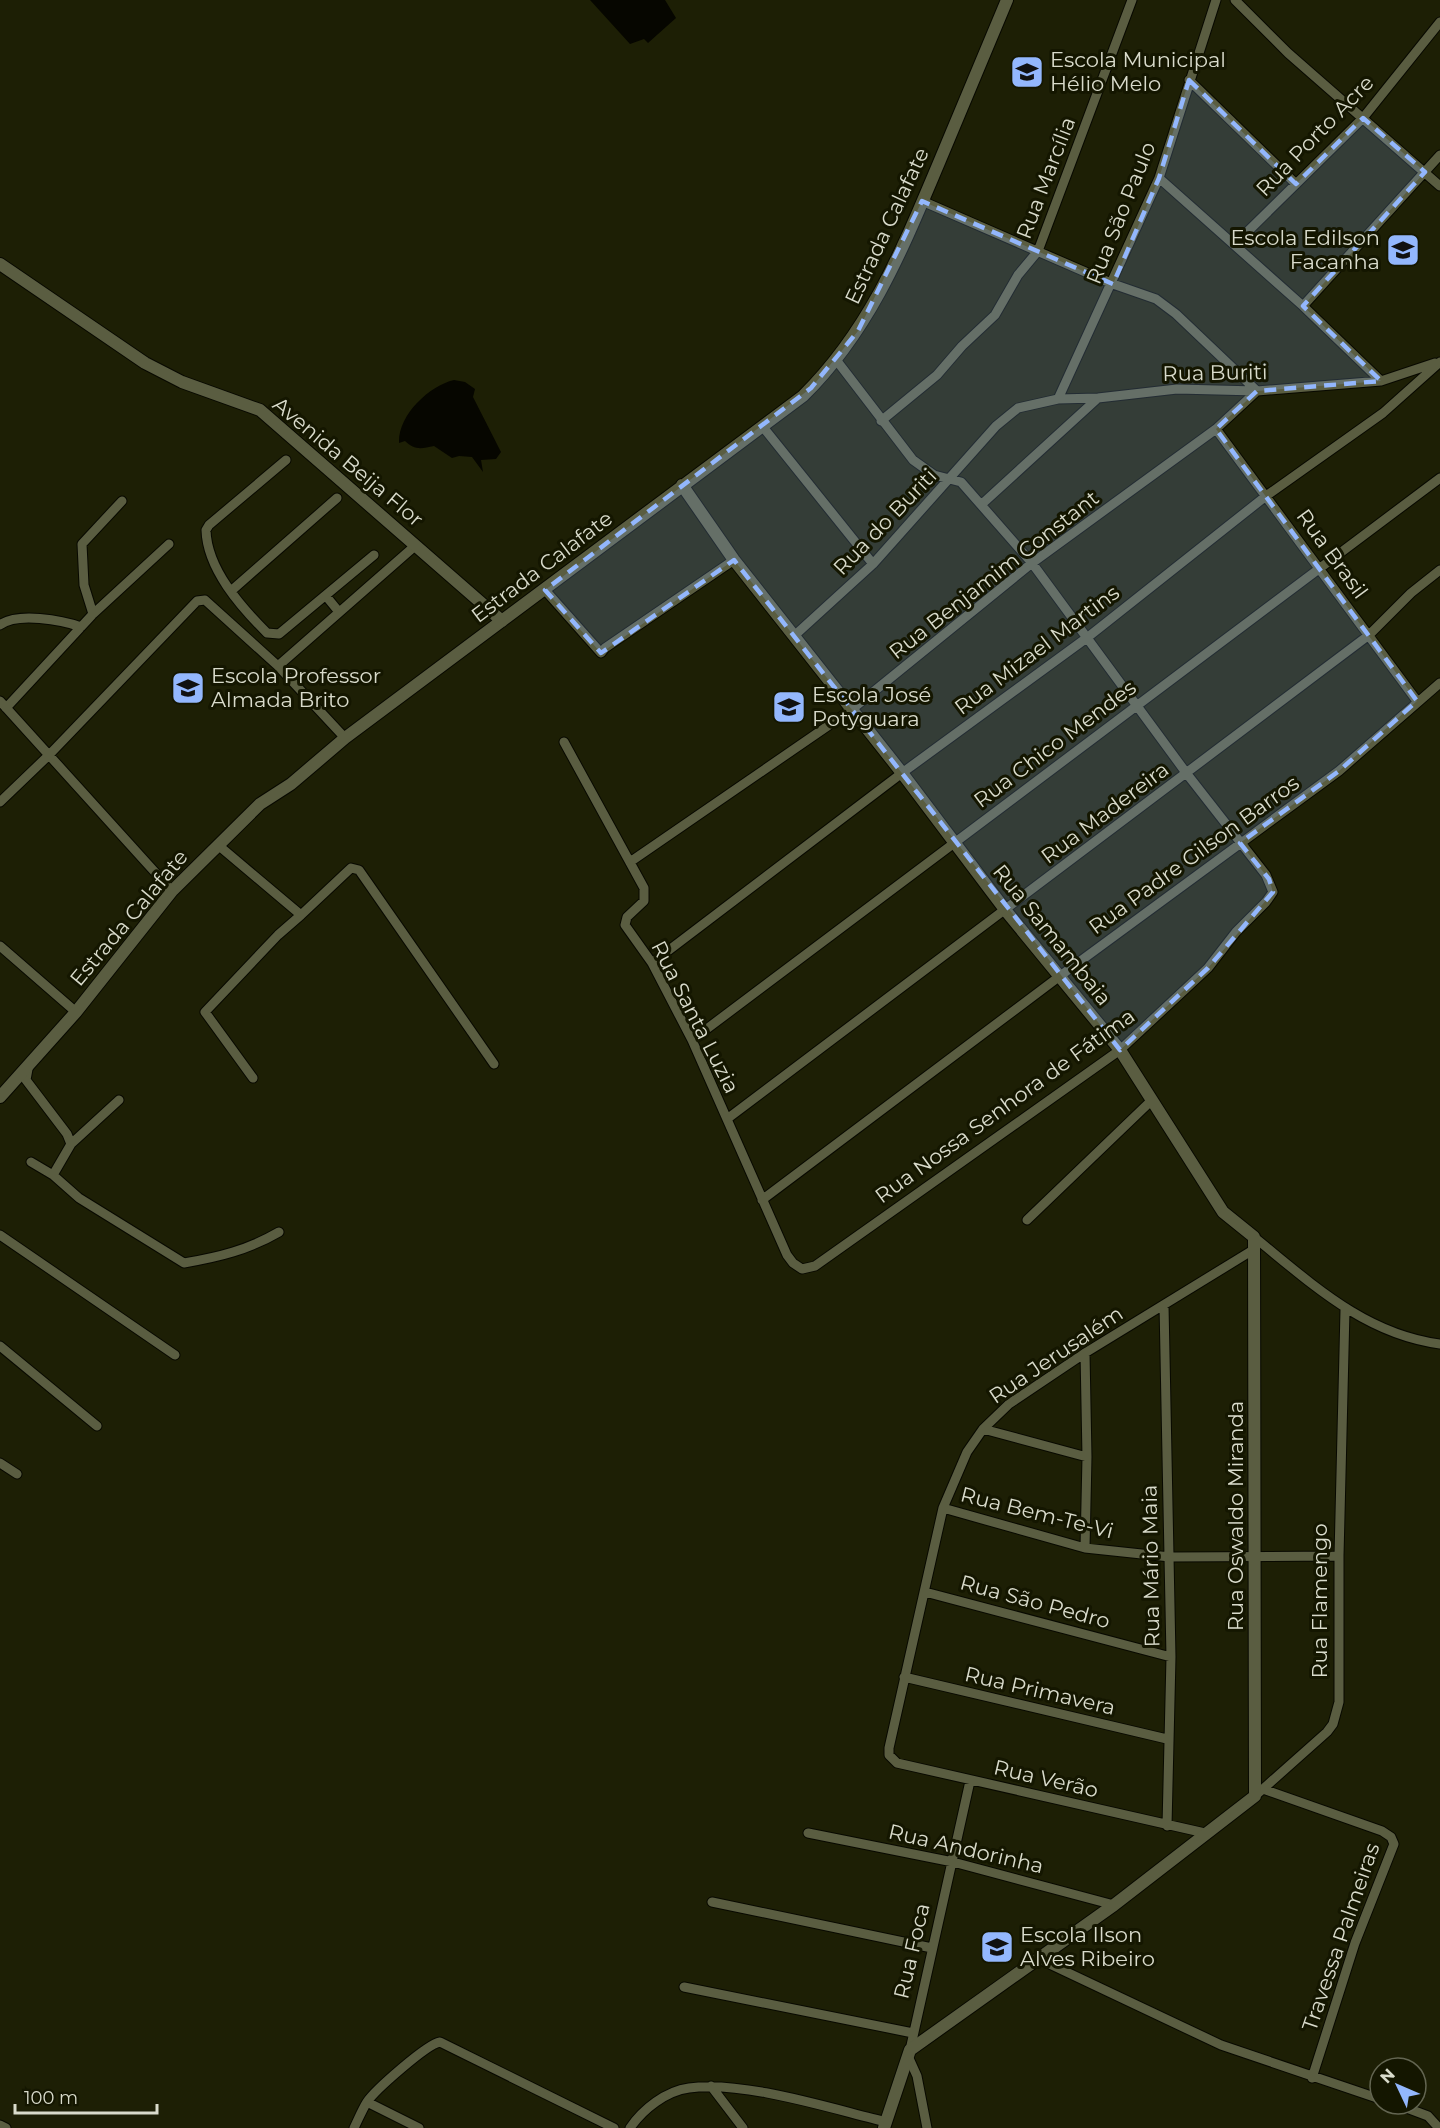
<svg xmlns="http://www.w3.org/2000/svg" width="1440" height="2128" viewBox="0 0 1440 2128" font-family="Montserrat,sans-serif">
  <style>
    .water { fill: #060600 }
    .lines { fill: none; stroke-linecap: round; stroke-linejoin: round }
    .minor-casing { stroke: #080900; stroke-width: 11 }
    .tertiary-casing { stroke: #080900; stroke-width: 14 }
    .minor { stroke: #5a5d41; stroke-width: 9 }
    .tertiary { stroke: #5a5d41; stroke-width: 12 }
    .marked { fill: #93b7fd; fill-opacity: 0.2; stroke: #93b7fd; stroke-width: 4.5; stroke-dasharray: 12 8; stroke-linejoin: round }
    .labels { text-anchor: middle; stroke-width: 6; stroke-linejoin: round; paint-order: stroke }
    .poi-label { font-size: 21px; fill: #d9dbcb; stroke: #141600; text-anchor: start }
    .street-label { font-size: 21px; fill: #d9dbcb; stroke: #141600 }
  </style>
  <rect width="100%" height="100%" fill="#1d1f05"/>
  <!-- water -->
  <path class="water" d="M 590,0 L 665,0 L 676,18 L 648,43 L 644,39 L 630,44 Z
    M 454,380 L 465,382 L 475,389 L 473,397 L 501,452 L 496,459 L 481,460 L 483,472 L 472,457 L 459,456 L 452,458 L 434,446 C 421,449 414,450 405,441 L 399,443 C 398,415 429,386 454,380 Z"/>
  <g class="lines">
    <defs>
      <path id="minor" d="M 1235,0 L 1288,53 L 1440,186
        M 1189,80 L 1296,184
        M 1159,178 L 1303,306 L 1381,381
        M 1235,244 L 1363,118 L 1440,22
        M 1303,306 L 1440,155
        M 1058,399 L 1159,178 L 1216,0
        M 881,421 L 937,375 L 962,346 L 995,315 L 1018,275 L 1038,251 L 1132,0
        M 763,427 L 873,564
        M 1216,429 L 1417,701
        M 286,460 L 209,525 L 206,530 C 207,569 241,607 267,633 L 279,634 L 374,555
        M 982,504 L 1098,398
        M 545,590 L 601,653 L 605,648 L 734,560
        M 231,591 L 337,498
        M 326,596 L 339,612
        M 93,614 L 84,585 L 82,544 L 122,501
        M 0,625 C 17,612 62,620 81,627
        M 794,636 L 873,564 L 996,426 L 1018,408 L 1058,399 L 1098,398 L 1177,389 L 1257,391 L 1381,381 L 1435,363
        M 278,666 L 416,545
        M 0,701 L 172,891
        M 6,708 L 93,614 L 169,544
        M 564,742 L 644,888 L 644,901 L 627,917 L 625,925 L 652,963 L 692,1040 L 787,1255 L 793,1263 L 802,1269 L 815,1266 L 1120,1050 L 1208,968 L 1236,932 L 1266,902 L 1273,892 L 1266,875 L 1187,774 L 1032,563 L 961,482 L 934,475 L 913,460 L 837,361
        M 0,802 L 49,755 L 197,601 L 205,600 L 278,666 L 345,738
        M 218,845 L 301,915 L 351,868 L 359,870 L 494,1064
        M 630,862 L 851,710 L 1032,563 L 1216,429 L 1257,391 L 1176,314 L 1156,299 L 1113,284 L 922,201
        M 0,946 L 76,1012
        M 652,963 L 902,773 L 1088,637 L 1266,496 L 1383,413 L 1440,362
        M 692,1040 L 1440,478
        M 28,1069 L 26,1080 L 67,1134 L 71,1144 L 53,1175 L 79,1198 L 184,1263 C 219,1257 248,1250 279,1232
        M 253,1078 L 205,1012 L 278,935 L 301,915
        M 727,1119 L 1369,635 L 1411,593 L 1440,570
        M 71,1144 L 119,1100
        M 31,1162 L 53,1175
        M 762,1200 L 1060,976 L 1339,771 L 1440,683
        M 1027,1220 L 1152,1100
        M 0,1235 L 175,1355
        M 1254,1237 C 1311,1283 1364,1334 1440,1344
        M 1164,1305 L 1171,1657 L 1167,1826
        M 0,1346 L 97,1426
        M 1085,1353 L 1087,1457 L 1085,1548
        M 983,1429 L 1087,1457
        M 0,1463 L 17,1474
        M 943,1508 L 1085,1548 L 1170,1557 L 1339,1556
        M 925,1592 L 1171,1657
        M 904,1677 L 1167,1739
        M 1263,1789 L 1382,1831 L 1391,1837 L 1394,1844 L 1355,1943 L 1312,2078
        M 1255,1796 L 1327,1732 L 1333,1724 L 1339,1702 L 1339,1556 L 1345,1310
        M 808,1833 L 953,1862 L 1114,1905
        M 1205,1833 L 897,1763 L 889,1755 L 889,1748 L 943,1508 L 967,1452 L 983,1429 L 1009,1404 L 1085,1353 L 1253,1250
        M 712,1902 L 932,1948
        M 1039,1959 L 1221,2045 L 1380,2099
        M 684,1987 L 913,2033
        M 910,2050 L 970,1781
        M 908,2056 L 917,2076 L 927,2128
        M 711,2086 L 743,2128
        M 367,2102 L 419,2128
        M 1396,2104 L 1428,2116 L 1439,2128
        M 0,2125 L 6,2128
        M 354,2128 C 358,2120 362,2110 367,2102 C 375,2090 427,2044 440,2042 L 614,2128
        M 630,2128 C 643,2109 666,2091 689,2088 C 743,2080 832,2109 887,2122"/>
      <path id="tertiary" d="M 0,264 L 145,363 L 182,382 L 260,410 L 502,621
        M 682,485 L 734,560 L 902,773 L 1006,911 L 1120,1050 L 1223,1212 L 1254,1237 L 1255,1796 L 1114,1905 L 910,2050 L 884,2128
        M 0,1097 L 76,1012 L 172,891 L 260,804 L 291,784 L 345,738 L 803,396 C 870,330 902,250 938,165 C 961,110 984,55 1007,0"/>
    </defs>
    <!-- minor casing -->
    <use href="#minor" class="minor-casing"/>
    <!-- tertiary casing -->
    <use href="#tertiary" class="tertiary-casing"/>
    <!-- minor -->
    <use href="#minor" class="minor"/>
    <!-- tertiary -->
    <use href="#tertiary" class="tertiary"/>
  </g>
  <!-- marked area -->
  <path class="marked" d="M 1189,80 L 1296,184 L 1363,118 L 1425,172 L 1303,306 L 1381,381 L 1257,391 L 1216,429 L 1417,701 L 1339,771 L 1240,843 L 1269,879 L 1273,892 L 1208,968 L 1120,1050 L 734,560 L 601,653 L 545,590 L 811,388 L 858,331 L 922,201 L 1113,284 L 1159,178 Z"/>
  <!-- icons -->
  <defs>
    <symbol id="school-square" viewBox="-11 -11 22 22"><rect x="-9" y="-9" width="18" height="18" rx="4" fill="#93b7fd" stroke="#141600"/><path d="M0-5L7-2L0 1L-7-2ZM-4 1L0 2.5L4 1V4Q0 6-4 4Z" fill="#111"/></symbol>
  </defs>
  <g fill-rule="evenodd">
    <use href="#school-square" x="1008" y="53" width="38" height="38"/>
    <use href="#school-square" x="1384" y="231" width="38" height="38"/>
    <use href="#school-square" x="169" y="669" width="38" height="38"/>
    <use href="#school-square" x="770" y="688" width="38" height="38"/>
    <use href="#school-square" x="978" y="1928" width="38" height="38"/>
  </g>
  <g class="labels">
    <!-- poi labels -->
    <g class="poi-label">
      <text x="1050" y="67">Escola Municipal<tspan x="1050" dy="24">Hélio Melo</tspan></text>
      <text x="1380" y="245" text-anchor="end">Escola Edilson<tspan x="1380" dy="24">Facanha</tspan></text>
      <text x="211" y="683">Escola Professor<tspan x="211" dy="24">Almada Brito</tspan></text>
      <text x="812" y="702">Escola José<tspan x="812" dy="24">Potyguara</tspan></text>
      <text x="1020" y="1942">Escola Ilson<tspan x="1020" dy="24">Alves Ribeiro</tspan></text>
    </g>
    <!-- street labels -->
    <g class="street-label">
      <text transform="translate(1315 136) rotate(-46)" y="7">Rua Porto Acre</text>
      <text transform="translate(1046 178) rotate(-69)" y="7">Rua Marcília</text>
      <text transform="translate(1121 213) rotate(-68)" y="7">Rua São Paulo</text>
      <text transform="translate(887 226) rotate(-65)" y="7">Estrada Calafate</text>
      <text transform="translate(1215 373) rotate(-1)" y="7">Rua Buriti</text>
      <text transform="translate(348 462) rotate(40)" y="7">Avenida Beija Flor</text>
      <text transform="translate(885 522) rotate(-46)" y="7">Rua do Buriti</text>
      <text transform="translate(1332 554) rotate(54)" y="7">Rua Brasil</text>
      <text transform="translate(542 567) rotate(-37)" y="7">Estrada Calafate</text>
      <text transform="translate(994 575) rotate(-38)" y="7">Rua Benjamim Constant</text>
      <text transform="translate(1037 650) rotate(-37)" y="7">Rua Mizael Martins</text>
      <text transform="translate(1055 744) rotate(-37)" y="7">Rua Chico Mendes</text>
      <text transform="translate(1105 813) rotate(-37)" y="7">Rua Madereira</text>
      <text transform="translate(1194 855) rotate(-36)" y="7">Rua Padre Gilson Barros</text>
      <text transform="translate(129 918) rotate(-50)" y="7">Estrada Calafate</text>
      <text transform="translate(1052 935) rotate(51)" y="7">Rua Samambaia</text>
      <text transform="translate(695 1017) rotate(63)" y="7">Rua Santa Luzia</text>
      <text transform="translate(1005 1106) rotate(-36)" y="7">Rua Nossa Senhora de Fátima</text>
      <text transform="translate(1056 1355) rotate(-34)" y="7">Rua Jerusalém</text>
      <text transform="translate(1037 1513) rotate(14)" y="7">Rua Bem-Te-Vi</text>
      <text transform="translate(1236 1516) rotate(-90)" y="7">Rua Oswaldo Miranda</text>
      <text transform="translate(1151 1566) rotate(-91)" y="7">Rua Mário Maia</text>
      <text transform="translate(1320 1601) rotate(-90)" y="7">Rua Flamengo</text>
      <text transform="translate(1035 1602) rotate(15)" y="7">Rua São Pedro</text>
      <text transform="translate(1040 1691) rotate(13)" y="7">Rua Primavera</text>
      <text transform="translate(1046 1779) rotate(13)" y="7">Rua Verão</text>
      <text transform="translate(966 1849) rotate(13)" y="7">Rua Andorinha</text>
      <text transform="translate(1341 1937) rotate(-71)" y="7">Travessa Palmeiras</text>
      <text transform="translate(912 1951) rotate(-77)" y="7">Rua Foca</text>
    </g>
  </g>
  <!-- north arrow -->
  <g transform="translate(1398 2086) rotate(314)"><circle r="28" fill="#141600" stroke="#636551" stroke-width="1.5"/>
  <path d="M0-4.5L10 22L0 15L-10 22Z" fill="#93b7fd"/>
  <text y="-9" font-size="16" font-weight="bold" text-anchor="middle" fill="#d9dbcb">N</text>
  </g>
  <!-- scale -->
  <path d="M15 2104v9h142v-9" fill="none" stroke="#d9dbcb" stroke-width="3"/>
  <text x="24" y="2104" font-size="18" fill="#d9dbcb" stroke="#141600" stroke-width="4.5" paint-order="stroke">100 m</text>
</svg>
